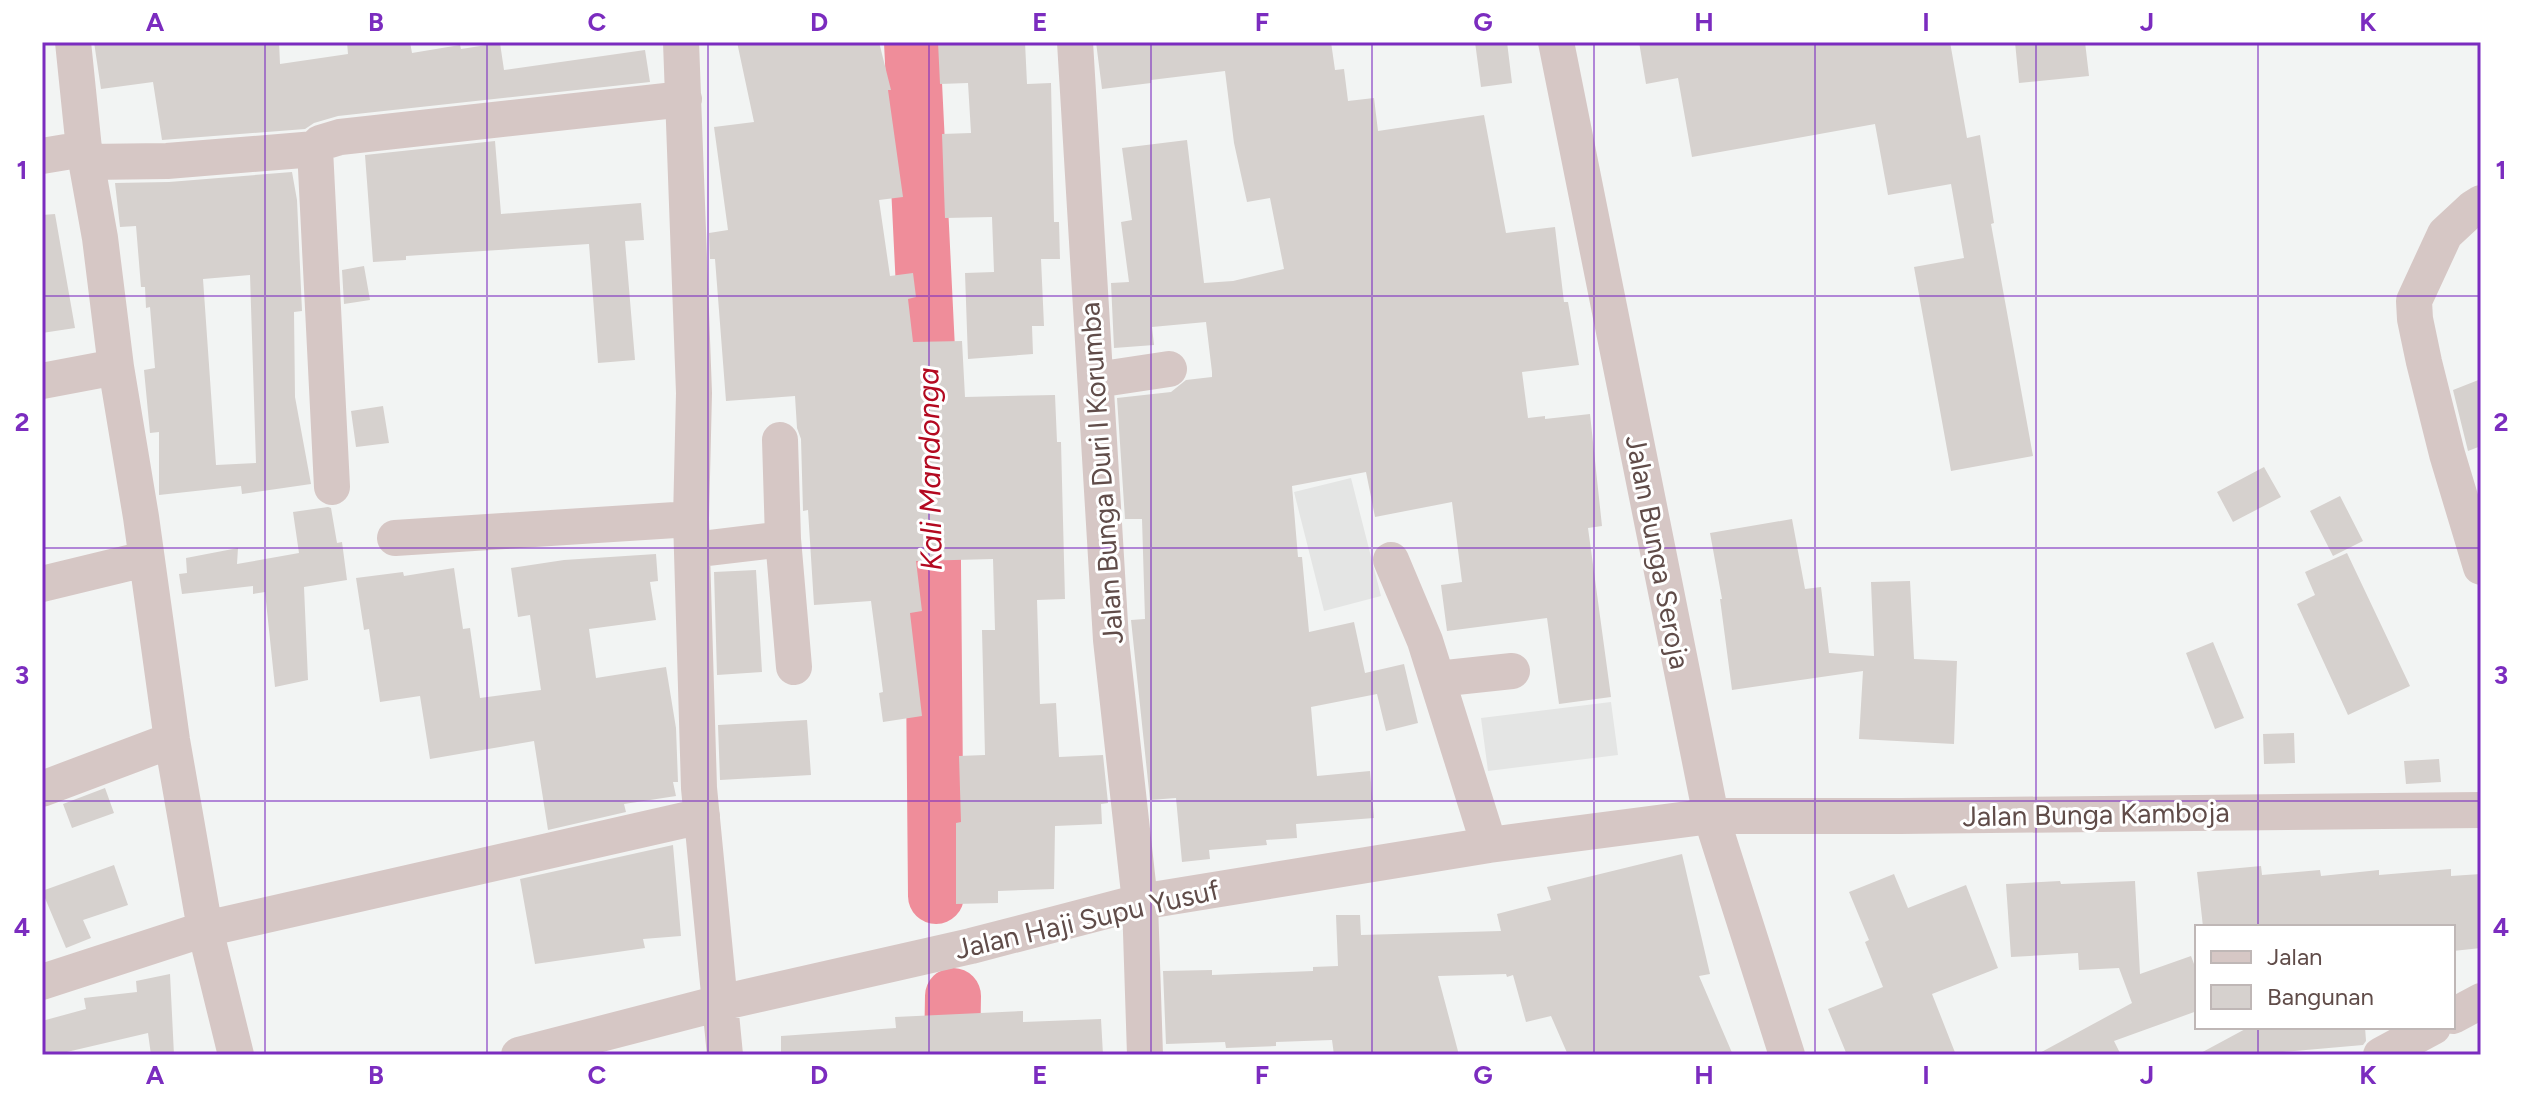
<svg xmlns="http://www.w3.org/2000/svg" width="2523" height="1097" viewBox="0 0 2523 1097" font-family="Figtree,sans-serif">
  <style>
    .education { fill: #e4e5e4 }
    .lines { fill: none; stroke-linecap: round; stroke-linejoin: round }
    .river { stroke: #ef8d9a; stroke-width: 56 }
    .building { fill: #d6d1ce; fill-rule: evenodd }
    .street { stroke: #d6c7c5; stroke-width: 36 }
    .grid { fill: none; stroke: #7b2cbf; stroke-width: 2; stroke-opacity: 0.55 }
    .labels { text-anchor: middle; stroke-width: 6; stroke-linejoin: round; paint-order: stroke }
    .street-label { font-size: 28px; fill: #604c49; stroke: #fff }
    .water-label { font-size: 30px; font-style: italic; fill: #b30920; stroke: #fff }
    .neatline { fill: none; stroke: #7b2cbf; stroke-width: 3 }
    .grid-label { font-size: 26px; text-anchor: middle; font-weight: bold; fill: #7b2cbf }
  </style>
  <rect width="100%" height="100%" fill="#f2f4f3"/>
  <!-- education -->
  <path class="education" d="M 1351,478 L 1381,596 L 1324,611 L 1294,492 Z
    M 1611,702 L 1618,755 L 1488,771 L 1481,718 Z"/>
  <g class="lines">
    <!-- river -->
    <path class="river" d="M 912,42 L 932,452 L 936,896
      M 952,1055 L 953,996"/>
  </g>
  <!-- building -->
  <path class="building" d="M 94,42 L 279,42 L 280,64 L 348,54 L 347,42 L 410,42 L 412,53 L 460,45 L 461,49 L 500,43 L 504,70 L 645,50 L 650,82 L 338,116 L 314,123 L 305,129 L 162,140 L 153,82 L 101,89 Z
    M 737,42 L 879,42 L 891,90 L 888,90 L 903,197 L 879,200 L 890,276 L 913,273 L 916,297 L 908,299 L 913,342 L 962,341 L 965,397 L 1055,395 L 1057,442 L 1061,442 L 1065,599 L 1037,600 L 1040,704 L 1056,703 L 1059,757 L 1103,755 L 1108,803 L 1101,804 L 1102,824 L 1055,826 L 1054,889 L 998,891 L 998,903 L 956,904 L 956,823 L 961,822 L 959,756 L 985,755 L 982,630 L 995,630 L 993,559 L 916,561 L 922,611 L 910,613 L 922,716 L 883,722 L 879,693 L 883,692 L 871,601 L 814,605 L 808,510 L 803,511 L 801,439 L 797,428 L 795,396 L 726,401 L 715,259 L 710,259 L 709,233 L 728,230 L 714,127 L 754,122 Z
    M 938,42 L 1025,42 L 1027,84 L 1051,83 L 1054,222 L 1059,222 L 1060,259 L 1041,259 L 1044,326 L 1032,326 L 1033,354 L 968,359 L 965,273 L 994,272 L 992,217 L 945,218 L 942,134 L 971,133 L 968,83 L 940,84 Z
    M 1096,42 L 1331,42 L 1335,70 L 1344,69 L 1348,101 L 1374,98 L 1378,131 L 1484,115 L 1506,233 L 1555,227 L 1564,302 L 1568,302 L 1579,365 L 1522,372 L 1528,418 L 1545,416 L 1545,419 L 1590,414 L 1602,526 L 1588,528 L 1611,697 L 1559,704 L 1547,618 L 1447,631 L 1441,585 L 1462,582 L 1452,502 L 1375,517 L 1366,472 L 1292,486 L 1298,557 L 1302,557 L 1309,632 L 1354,622 L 1365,673 L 1404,664 L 1418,723 L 1386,731 L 1377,694 L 1311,707 L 1317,776 L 1370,771 L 1374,818 L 1296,824 L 1297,838 L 1266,840 L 1267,845 L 1209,850 L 1210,859 L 1182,862 L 1176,798 L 1150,800 L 1131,620 L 1145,619 L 1142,519 L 1125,519 L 1117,398 L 1171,392 L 1186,380 L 1212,377 L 1212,372 L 1206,322 L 1152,327 L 1154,345 L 1114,348 L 1111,283 L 1129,282 L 1121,222 L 1132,220 L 1122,148 L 1187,140 L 1204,283 L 1233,281 L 1284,269 L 1270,198 L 1247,202 L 1234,143 L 1225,71 L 1151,80 L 1151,83 L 1102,89 Z
    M 1475,42 L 1507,42 L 1512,83 L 1481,87 Z
    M 1639,42 L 1950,42 L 1967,138 L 1980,135 L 1994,223 L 1991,224 L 2033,456 L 1951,471 L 1914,267 L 1964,258 L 1951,184 L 1888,195 L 1875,124 L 1692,157 L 1678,78 L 1646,84 Z
    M 2015,42 L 2085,42 L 2089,76 L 2019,83 Z
    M 495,141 L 501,214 L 641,203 L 644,240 L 625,241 L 635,360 L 598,363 L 589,244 L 406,256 L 406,260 L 373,262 L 365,155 Z
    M 292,172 L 297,200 L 302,311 L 294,312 L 295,397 L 311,484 L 242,494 L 241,486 L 159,495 L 159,432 L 150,433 L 144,370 L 155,368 L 150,307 L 146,308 L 145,287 L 141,287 L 136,226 L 120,227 L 115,183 L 169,182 ZM 250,275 L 256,463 L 216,465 L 203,279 Z
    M 55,214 L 75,328 L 42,333 L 42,215 Z
    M 364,266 L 370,300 L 344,304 L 342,270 Z
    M 2481,379 L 2481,446 L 2468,451 L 2453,390 Z
    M 383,406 L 389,443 L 356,447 L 351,411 Z
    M 2264,467 L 2281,497 L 2233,522 L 2217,492 Z
    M 2340,496 L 2363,541 L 2333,556 L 2310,511 Z
    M 328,507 L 331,508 L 337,543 L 342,542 L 347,580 L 304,587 L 308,680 L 275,687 L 265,592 L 253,594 L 253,586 L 182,594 L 179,574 L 187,573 L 186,558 L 238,548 L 237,564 L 299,553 L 293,512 Z
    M 1792,519 L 1805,589 L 1821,587 L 1829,653 L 1874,656 L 1871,582 L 1910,581 L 1914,659 L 1957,661 L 1954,744 L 1859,739 L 1863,671 L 1732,690 L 1720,599 L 1722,599 L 1710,533 Z
    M 2347,553 L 2410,686 L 2348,715 L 2297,604 L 2315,595 L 2305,572 Z
    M 656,554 L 658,581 L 650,582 L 656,620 L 589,629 L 596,678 L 666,667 L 676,728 L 678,782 L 673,782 L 676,796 L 624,804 L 626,812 L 548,830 L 534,741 L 430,759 L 420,696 L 380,702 L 369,629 L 364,630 L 356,578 L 403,572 L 404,576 L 454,568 L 463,629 L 470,628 L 480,698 L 541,690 L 530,615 L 518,617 L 511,568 L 564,560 Z
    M 756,570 L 762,672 L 717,675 L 714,572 Z
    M 2213,642 L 2244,718 L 2215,729 L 2186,653 Z
    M 807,720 L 811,775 L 720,780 L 718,725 Z
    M 2294,733 L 2295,763 L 2264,764 L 2263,734 Z
    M 2439,759 L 2441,782 L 2406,784 L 2404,761 Z
    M 105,788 L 114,813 L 72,828 L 63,804 Z
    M 673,845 L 681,936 L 643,939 L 645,948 L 535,964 L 520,879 Z
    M 1682,854 L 1710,974 L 1699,976 L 1733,1055 L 1568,1055 L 1551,1016 L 1526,1022 L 1513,975 L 1507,977 L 1506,974 L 1438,976 L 1459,1055 L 1334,1055 L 1332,1040 L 1276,1042 L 1276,1046 L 1226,1048 L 1225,1042 L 1166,1044 L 1163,971 L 1212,970 L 1212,975 L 1313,971 L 1313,967 L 1338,966 L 1336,915 L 1360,915 L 1361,935 L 1501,931 L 1497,914 L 1551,900 L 1547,887 Z
    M 114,865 L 128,905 L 83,920 L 91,938 L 66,948 L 42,891 Z
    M 2261,866 L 2262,875 L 2320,870 L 2321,876 L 2379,870 L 2379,875 L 2451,869 L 2451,876 L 2481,874 L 2481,948 L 2453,951 L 2453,927 L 2203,927 L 2197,872 Z
    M 1894,874 L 1908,908 L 1966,885 L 1998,968 L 1932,994 L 1956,1055 L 1847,1055 L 1828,1009 L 1883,987 L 1865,942 L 1869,940 L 1849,892 Z
    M 2060,881 L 2061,884 L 2135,881 L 2140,974 L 2191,956 L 2197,972 L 2197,1011 L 2114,1041 L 2121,1055 L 2036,1055 L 2132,1003 L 2119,968 L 2079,970 L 2078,953 L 2011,957 L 2006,884 Z
    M 170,974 L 174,1055 L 151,1055 L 148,1033 L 54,1055 L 42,1055 L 42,1021 L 86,1009 L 84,998 L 137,992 L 136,981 Z
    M 1023,1011 L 1023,1022 L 1101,1019 L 1103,1055 L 781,1055 L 781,1036 L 896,1028 L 895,1017 Z
    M 2249,1027 L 2365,1027 L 2366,1041 L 2363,1045 L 2283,1052 L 2284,1055 L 2197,1055 Z"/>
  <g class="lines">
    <!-- street -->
    <path class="street" d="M 73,42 L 84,149 L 100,238 L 116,367 L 141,517 L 172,740 L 205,929 L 236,1055
      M 681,42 L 694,393 L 691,519 L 699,788 L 725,1055
      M 1075,42 L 1111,640 L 1140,902 L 1145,1055
      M 1556,42 L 1711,816 L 1787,1055
      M 42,156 L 84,149
      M 86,162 L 167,161 L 315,149
      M 2481,203 L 2473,208 L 2445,234 L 2414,301 L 2415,319 L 2424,362 L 2447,454 L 2481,567
      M 1096,380 L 1169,369
      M 42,381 L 116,367
      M 332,487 L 315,149 L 320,143 L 340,137 L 684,99
      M 395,538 L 691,519
      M 783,539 L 794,667
      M 692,550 L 783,539 L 780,440
      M 1391,560 L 1425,641 L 1489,845
      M 42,584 L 145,559
      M 1437,679 L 1512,671
      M 42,789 L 172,740
      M 42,982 L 205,929 L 702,816
      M 2453,1016 L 2481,1001
      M 519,1055 L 720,1003 L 971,946 L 1140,902 L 1489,845 L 1711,816 L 1901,816 L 2481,810
      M 2381,1055 L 2433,1027"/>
  </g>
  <!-- grid -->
  <path class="grid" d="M 265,42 L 265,1055M 487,42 L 487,1055M 708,42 L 708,1055M 929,42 L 929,1055M 1151,42 L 1151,1055M 1372,42 L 1372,1055M 1594,42 L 1594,1055M 1815,42 L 1815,1055M 2036,42 L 2036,1055M 2258,42 L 2258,927M 42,296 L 2481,296M 42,548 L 2481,548M 42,801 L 2481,801M 2258,1027 L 2258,1055"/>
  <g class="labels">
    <!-- street labels -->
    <g class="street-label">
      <text transform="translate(1101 473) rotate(-94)" y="10">Jalan Bunga Duri I Korumba</text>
      <text transform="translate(1658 552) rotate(79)" y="10">Jalan Bunga Seroja</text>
      <text transform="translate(2096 814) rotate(-1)" y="10">Jalan Bunga Kamboja</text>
      <text transform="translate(1087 919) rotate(-13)" y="10">Jalan Haji Supu Yusuf</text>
    </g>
    <!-- water labels -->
    <g class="water-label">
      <text transform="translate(930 469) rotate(-91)" y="10">Kali Mandonga</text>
    </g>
  </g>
  <!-- border -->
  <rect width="2523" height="1097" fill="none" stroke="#ffffff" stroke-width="88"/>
  <!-- legend -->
  <rect x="2195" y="925" width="260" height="104" fill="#ffffff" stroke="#bfb7b6" stroke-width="2"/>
  <rect x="2211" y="951" width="40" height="12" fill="#d6c7c5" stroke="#bfb7b6" stroke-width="2"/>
  <text x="2267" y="965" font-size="24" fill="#604c49">Jalan</text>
  <rect x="2211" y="985" width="40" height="24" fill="#d6d1ce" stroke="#bfb7b6" stroke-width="2"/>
  <text x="2267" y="1005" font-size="24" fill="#604c49">Bangunan</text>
  <rect x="44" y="44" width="2435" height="1009" class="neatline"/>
  <g class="grid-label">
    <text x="155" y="31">A</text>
    <text x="376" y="31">B</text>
    <text x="597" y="31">C</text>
    <text x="819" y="31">D</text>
    <text x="1040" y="31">E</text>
    <text x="1262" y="31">F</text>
    <text x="1483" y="31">G</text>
    <text x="1704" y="31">H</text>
    <text x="1926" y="31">I</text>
    <text x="2147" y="31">J</text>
    <text x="2368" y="31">K</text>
    <text x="22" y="179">1</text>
    <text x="2501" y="179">1</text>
    <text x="22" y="431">2</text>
    <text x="2501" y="431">2</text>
    <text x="22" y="684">3</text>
    <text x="2501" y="684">3</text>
    <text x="22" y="936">4</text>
    <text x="2501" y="936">4</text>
    <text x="155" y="1084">A</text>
    <text x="376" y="1084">B</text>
    <text x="597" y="1084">C</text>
    <text x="819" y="1084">D</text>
    <text x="1040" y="1084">E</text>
    <text x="1262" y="1084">F</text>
    <text x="1483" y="1084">G</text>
    <text x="1704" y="1084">H</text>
    <text x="1926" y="1084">I</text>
    <text x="2147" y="1084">J</text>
    <text x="2368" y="1084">K</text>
  </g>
</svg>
